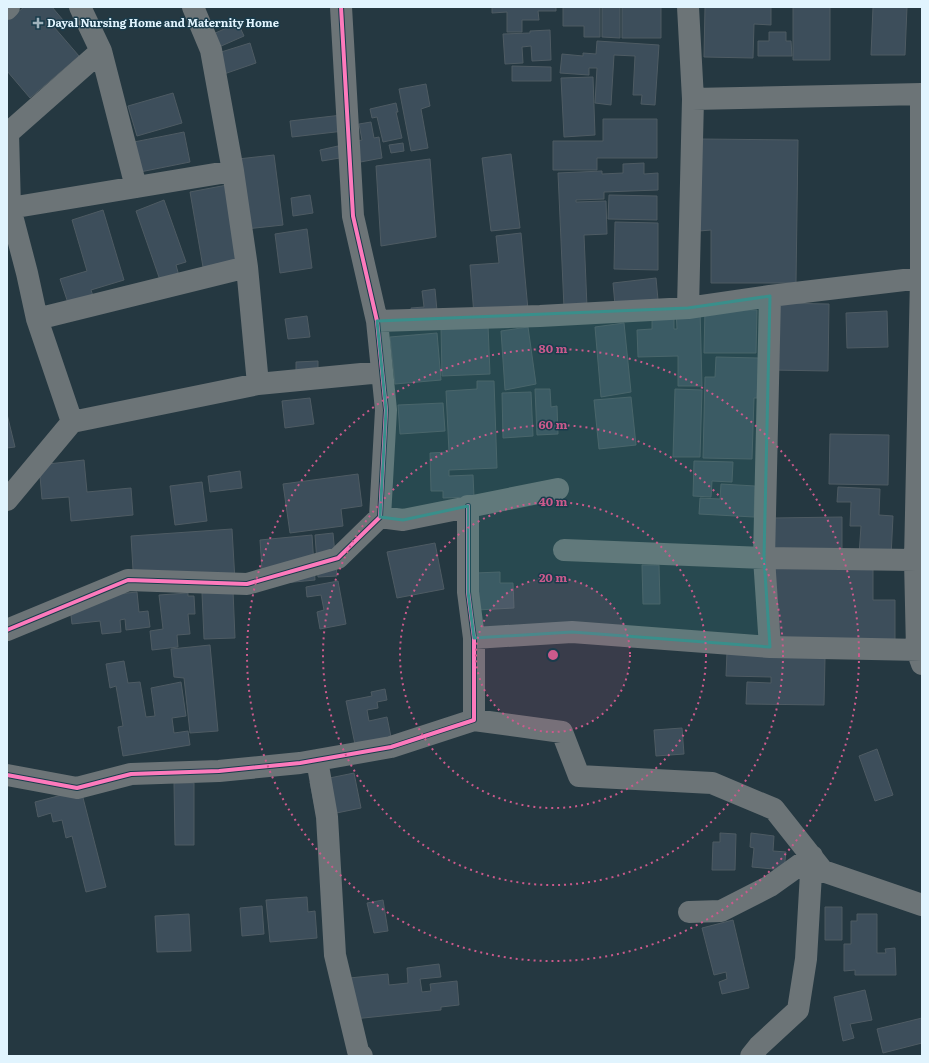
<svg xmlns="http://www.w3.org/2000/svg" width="929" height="1063" viewBox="0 0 929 1063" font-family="Literata,serif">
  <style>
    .building { fill: #3d4e5b; stroke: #4e5b63 }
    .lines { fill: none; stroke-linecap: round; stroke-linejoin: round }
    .street { stroke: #6c7477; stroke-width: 22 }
    .cycleway-casing { stroke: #1a3c4c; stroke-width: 6 }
    .cycleway { stroke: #fd7abc; stroke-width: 4 }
    .marked { fill: #398f8b; fill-opacity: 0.2; stroke: #398f8b; stroke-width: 3; stroke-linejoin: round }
    .ring { fill: none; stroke: #cb5a8c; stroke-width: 2; stroke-dasharray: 2 4 }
    .poi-dot { fill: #9fb2bc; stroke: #1a3c4c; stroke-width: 1.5 }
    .labels { text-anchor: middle; stroke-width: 3; stroke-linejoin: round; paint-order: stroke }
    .poi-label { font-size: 11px; font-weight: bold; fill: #e1f4fe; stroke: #1a3c4c; text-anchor: start }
    .centre { fill: #cb5a8c; stroke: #1a3c4c; stroke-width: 2 }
    .ring-label { font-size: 12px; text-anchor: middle; font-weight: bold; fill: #cb5a8c; stroke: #1a3c4c; stroke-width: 3; stroke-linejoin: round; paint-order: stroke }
  </style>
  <rect width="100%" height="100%" fill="#253841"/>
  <!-- building -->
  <path class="building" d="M 24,7 L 52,7 L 63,20 L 54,27 L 79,56 L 30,98 L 7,71 L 7,16 L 10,19 Z
    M 492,7 L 556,7 L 556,11 L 538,11 L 539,20 L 522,20 L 522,32 L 507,32 L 507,12 L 492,13 Z
    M 563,7 L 600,7 L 600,37 L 584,37 L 584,26 L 563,26 Z
    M 602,7 L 620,7 L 620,38 L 602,37 Z
    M 622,7 L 661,7 L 661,38 L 622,38 Z
    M 705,7 L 771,7 L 771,25 L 754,24 L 753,58 L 704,57 Z
    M 793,7 L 830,7 L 830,60 L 793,60 Z
    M 873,7 L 907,7 L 905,55 L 871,55 Z
    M 238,23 L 244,36 L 219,47 L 213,34 Z
    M 550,30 L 551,60 L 532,61 L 531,46 L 522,47 L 523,63 L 505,64 L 503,34 L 530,33 L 530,31 Z
    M 769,32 L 786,32 L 786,41 L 791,41 L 792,56 L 758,56 L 758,41 L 769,41 Z
    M 597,41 L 659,45 L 655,105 L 641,104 L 642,95 L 633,95 L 635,56 L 614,55 L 611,105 L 595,103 L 597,68 L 589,68 L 589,75 L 560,73 L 562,54 L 583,56 L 583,53 L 596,54 Z
    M 250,43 L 256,63 L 224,74 L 218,53 Z
    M 512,66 L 551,67 L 551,81 L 512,81 Z
    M 593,77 L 595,135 L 564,137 L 561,78 Z
    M 426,84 L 430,106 L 421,109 L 428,148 L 411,151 L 399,89 Z
    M 173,93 L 182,123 L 137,136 L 128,106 Z
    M 396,103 L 398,112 L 396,112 L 402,138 L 383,142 L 377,117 L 372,118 L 370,109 Z
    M 342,115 L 344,131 L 292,137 L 290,121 Z
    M 603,119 L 657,119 L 657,158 L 597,158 L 597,170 L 553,170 L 553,141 L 603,141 Z
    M 371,122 L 374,138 L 379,137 L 382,158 L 355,163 L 352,142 L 362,140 L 359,124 Z
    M 184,132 L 190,162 L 140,172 L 134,142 Z
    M 700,139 L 798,140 L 796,283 L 711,283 L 711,230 L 699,231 Z
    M 403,143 L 404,151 L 391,153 L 389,145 Z
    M 338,146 L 340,158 L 322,161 L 320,150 Z
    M 511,154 L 520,228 L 491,231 L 482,158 Z
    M 274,155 L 283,225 L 246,229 L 238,159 Z
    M 430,159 L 436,237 L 381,246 L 376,166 Z
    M 644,163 L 644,174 L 658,173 L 658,190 L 604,192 L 604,199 L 576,200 L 576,202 L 606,201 L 607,234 L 584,235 L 587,307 L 564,308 L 558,173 L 602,171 L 602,174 L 623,173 L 623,164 Z
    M 227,185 L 241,261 L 203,267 L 190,192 Z
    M 310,195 L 313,213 L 293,216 L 291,198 Z
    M 609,195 L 657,196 L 657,220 L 608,219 Z
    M 164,200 L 186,262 L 176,265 L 179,276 L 161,283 L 136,211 Z
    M 103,210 L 124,280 L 91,290 L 94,299 L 69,306 L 60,279 L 87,271 L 72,220 Z
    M 615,222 L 658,223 L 658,270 L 614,269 Z
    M 307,229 L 312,268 L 280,273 L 275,234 Z
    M 521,233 L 528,310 L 474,315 L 470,265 L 499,263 L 496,236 Z
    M 656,278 L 658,300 L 615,305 L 613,283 Z
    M 435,289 L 437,311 L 412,314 L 411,308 L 424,307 L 422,291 Z
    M 773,303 L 829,304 L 828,371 L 772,370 Z
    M 652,309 L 674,309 L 674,329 L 677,329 L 676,309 L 700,309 L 702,386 L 678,386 L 678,356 L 638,357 L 637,330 L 652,329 Z
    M 705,309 L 757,310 L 756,353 L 704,353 Z
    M 887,311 L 888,347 L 847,348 L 846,313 Z
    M 307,316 L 310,337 L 288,339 L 285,319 Z
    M 624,323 L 631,392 L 601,397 L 595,327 Z
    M 488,325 L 490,374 L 442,376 L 441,327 Z
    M 528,327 L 536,384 L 505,390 L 501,331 Z
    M 437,333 L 441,380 L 395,384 L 390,337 Z
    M 716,357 L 759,358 L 757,398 L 754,398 L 752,459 L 703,458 L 705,377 L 715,377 Z
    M 318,361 L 318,386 L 296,386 L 296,362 Z
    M 477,381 L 494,381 L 497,468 L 449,470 L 449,476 L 473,475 L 474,497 L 443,498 L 443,491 L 431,491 L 430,453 L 449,452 L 446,391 L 477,389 Z
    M 535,389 L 550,389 L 551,407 L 557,406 L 558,434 L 537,435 Z
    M 675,389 L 702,390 L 700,457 L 673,457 Z
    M 531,392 L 533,436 L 503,438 L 502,393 Z
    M 631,397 L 636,445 L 599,449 L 594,400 Z
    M 310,398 L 314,424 L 285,428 L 282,401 Z
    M 443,403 L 445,431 L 400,434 L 398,405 Z
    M 7,414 L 15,447 L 7,448 Z
    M 830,434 L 889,435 L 888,485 L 829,484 Z
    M 84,460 L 87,492 L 131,488 L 133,515 L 71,521 L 69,497 L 42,499 L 39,465 Z
    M 694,461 L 733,462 L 732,482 L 712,481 L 711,497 L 693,496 Z
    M 240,471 L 242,488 L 210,492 L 208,476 Z
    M 358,474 L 362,506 L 341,509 L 343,526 L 290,533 L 283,484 Z
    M 202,482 L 207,521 L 175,525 L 170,486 Z
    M 721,484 L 755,486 L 754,517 L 699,514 L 700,498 L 720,499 Z
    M 838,487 L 880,489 L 879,515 L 893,516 L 891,557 L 859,555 L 861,526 L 850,526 L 851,502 L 837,502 Z
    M 842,517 L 842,555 L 772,556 L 772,518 Z
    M 232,529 L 235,581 L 134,587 L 131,536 Z
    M 333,533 L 337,576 L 318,577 L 315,535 Z
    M 312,535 L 315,580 L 263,585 L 260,540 Z
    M 435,543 L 444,589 L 397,598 L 387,552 Z
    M 873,561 L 873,600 L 895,600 L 895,642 L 776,644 L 775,562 Z
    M 642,565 L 659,565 L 660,604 L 643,604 Z
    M 500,572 L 500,583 L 513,583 L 514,608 L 477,610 L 475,573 Z
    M 338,581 L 346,624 L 320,629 L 317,612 L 324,610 L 321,595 L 307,597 L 306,587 Z
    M 233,591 L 235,638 L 204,639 L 202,593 Z
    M 137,592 L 139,612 L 148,611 L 150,627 L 126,630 L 125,619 L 120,620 L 121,632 L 102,634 L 100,621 L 72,624 L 69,599 Z
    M 188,593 L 188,596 L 194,596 L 195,614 L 188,614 L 190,634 L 177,635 L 178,647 L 152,650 L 150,631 L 163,629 L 159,595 Z
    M 210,645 L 218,731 L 190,733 L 184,678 L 174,677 L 171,649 Z
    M 727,652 L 825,658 L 824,705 L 746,704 L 747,682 L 771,683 L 771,677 L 726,676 Z
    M 124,661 L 128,683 L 140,682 L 146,717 L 155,716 L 151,688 L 181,682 L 186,716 L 172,718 L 174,733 L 188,731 L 190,745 L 123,756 L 118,727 L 123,726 L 116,686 L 110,688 L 106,664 Z
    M 385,689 L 387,700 L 377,702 L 378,708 L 367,710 L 369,721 L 387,717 L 393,747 L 357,754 L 346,701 L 372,696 L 371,692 Z
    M 682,728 L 684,754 L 656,756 L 654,730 Z
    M 877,749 L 893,795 L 875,801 L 859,756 Z
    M 354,773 L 361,808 L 317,817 L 310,782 Z
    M 174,783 L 194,783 L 194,845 L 175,845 Z
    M 81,790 L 106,887 L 86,892 L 72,836 L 66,838 L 62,820 L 53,822 L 51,813 L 38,817 L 35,802 Z
    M 720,833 L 736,834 L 735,870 L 712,870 L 713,842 L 720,842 Z
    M 751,833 L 774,836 L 773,851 L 786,852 L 784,870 L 752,867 L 754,848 L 750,847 Z
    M 307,897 L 308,912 L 315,911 L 317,938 L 270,942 L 266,900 Z
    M 383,900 L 388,931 L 374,933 L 367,903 Z
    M 262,906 L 264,934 L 242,936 L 240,908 Z
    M 825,907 L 842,907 L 842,940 L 825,940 Z
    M 189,914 L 191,951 L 157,952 L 155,916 Z
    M 857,914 L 877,914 L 877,953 L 886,953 L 885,949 L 895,948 L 896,975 L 855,975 L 855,970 L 844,971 L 844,944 L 851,944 L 851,921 L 857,921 Z
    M 733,920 L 749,988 L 722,994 L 719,982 L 727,979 L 726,972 L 714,975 L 702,928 Z
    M 439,964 L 441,977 L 420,979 L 422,992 L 431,991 L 430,984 L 457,981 L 459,1005 L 441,1007 L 441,1010 L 344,1020 L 340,979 L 388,974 L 389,985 L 408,983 L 407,968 Z
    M 865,990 L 872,1020 L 850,1024 L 854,1038 L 843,1041 L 834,997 Z
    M 922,1018 L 922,1043 L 883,1053 L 877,1029 Z"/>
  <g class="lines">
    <!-- street -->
    <path class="street" d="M 688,7 L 693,99 L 688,308
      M 7,9 L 9,7
      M 101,51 L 136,187
      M 921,94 L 921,278 L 915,560 L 917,650 L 922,664
      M 693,99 L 922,94
      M 7,134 L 101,51 L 80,7
      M 10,208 L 233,171
      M 37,319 C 107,302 177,285 247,267
      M 377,321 L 540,316 L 688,308 L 770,296 L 921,278
      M 258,384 L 382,372
      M 72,422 L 258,384 L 247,267 L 233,171 L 211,50 L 193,7
      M 7,500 L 72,422 L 37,319 L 27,273 L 10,208 L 8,133
      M 380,517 L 403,520 L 558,489
      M 564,550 L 764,558 L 915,560
      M 7,630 L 128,580 L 247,584 L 338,558 L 380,517 L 386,410 L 377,321 L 353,216 L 341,7
      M 474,638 L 572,632 L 770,647 L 922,650
      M 770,647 L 764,558 L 770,296
      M 474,720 L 562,732 L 579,776 L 712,783 L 774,809 L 823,871 L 922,905
      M 317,760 L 327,817 L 335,955 L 358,1051 L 362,1056
      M 7,775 L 77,788 L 131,774 L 219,771 L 300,763 L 391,747 L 474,720 L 474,638 L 468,592 L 468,506
      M 689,912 L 721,911 L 770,886 L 812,856 L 806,959 L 798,1010 L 759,1046 L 751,1056"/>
    <defs>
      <path id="cycleway" d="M 7,630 L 128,580 L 247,584 L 338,558 L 380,517 L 386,410 L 377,321 L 353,216 L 341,7
        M 7,775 L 77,788 L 131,774 L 219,771 L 300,763 L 391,747 L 474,720 L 474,638 L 468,592 L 468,506"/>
    </defs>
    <!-- cycleway casing -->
    <use href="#cycleway" class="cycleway-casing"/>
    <!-- cycleway -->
    <use href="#cycleway" class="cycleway"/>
  </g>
  <!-- marked area -->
  <path class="marked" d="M 770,296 L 764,558 L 770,647 L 572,632 L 474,638 L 468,592 L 468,506 L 403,520 L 380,517 L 386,410 L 377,321 L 688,308 Z"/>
  <!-- distance rings -->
  <circle cx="553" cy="655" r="77" fill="#cb5a8c" fill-opacity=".12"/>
  <g class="ring">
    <circle cx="553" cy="655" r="77"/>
    <circle cx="553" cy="655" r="153"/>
    <circle cx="553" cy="655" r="230"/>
    <circle cx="553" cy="655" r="306"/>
  </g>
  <!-- markers -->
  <path class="poi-dot" d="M36 17h4v4h4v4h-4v4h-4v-4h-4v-4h4z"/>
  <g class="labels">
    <!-- poi labels -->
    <g class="poi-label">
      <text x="47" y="27">Dayal Nursing Home and Maternity Home</text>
    </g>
  </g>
  <circle cx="553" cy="655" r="6" class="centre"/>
  <g class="ring-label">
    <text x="553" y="353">80 m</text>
    <text x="553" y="429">60 m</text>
    <text x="553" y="506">40 m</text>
    <text x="553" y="582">20 m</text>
  </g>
  <!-- border -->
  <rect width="929" height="1063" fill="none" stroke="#e1f4fe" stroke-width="16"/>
</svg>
